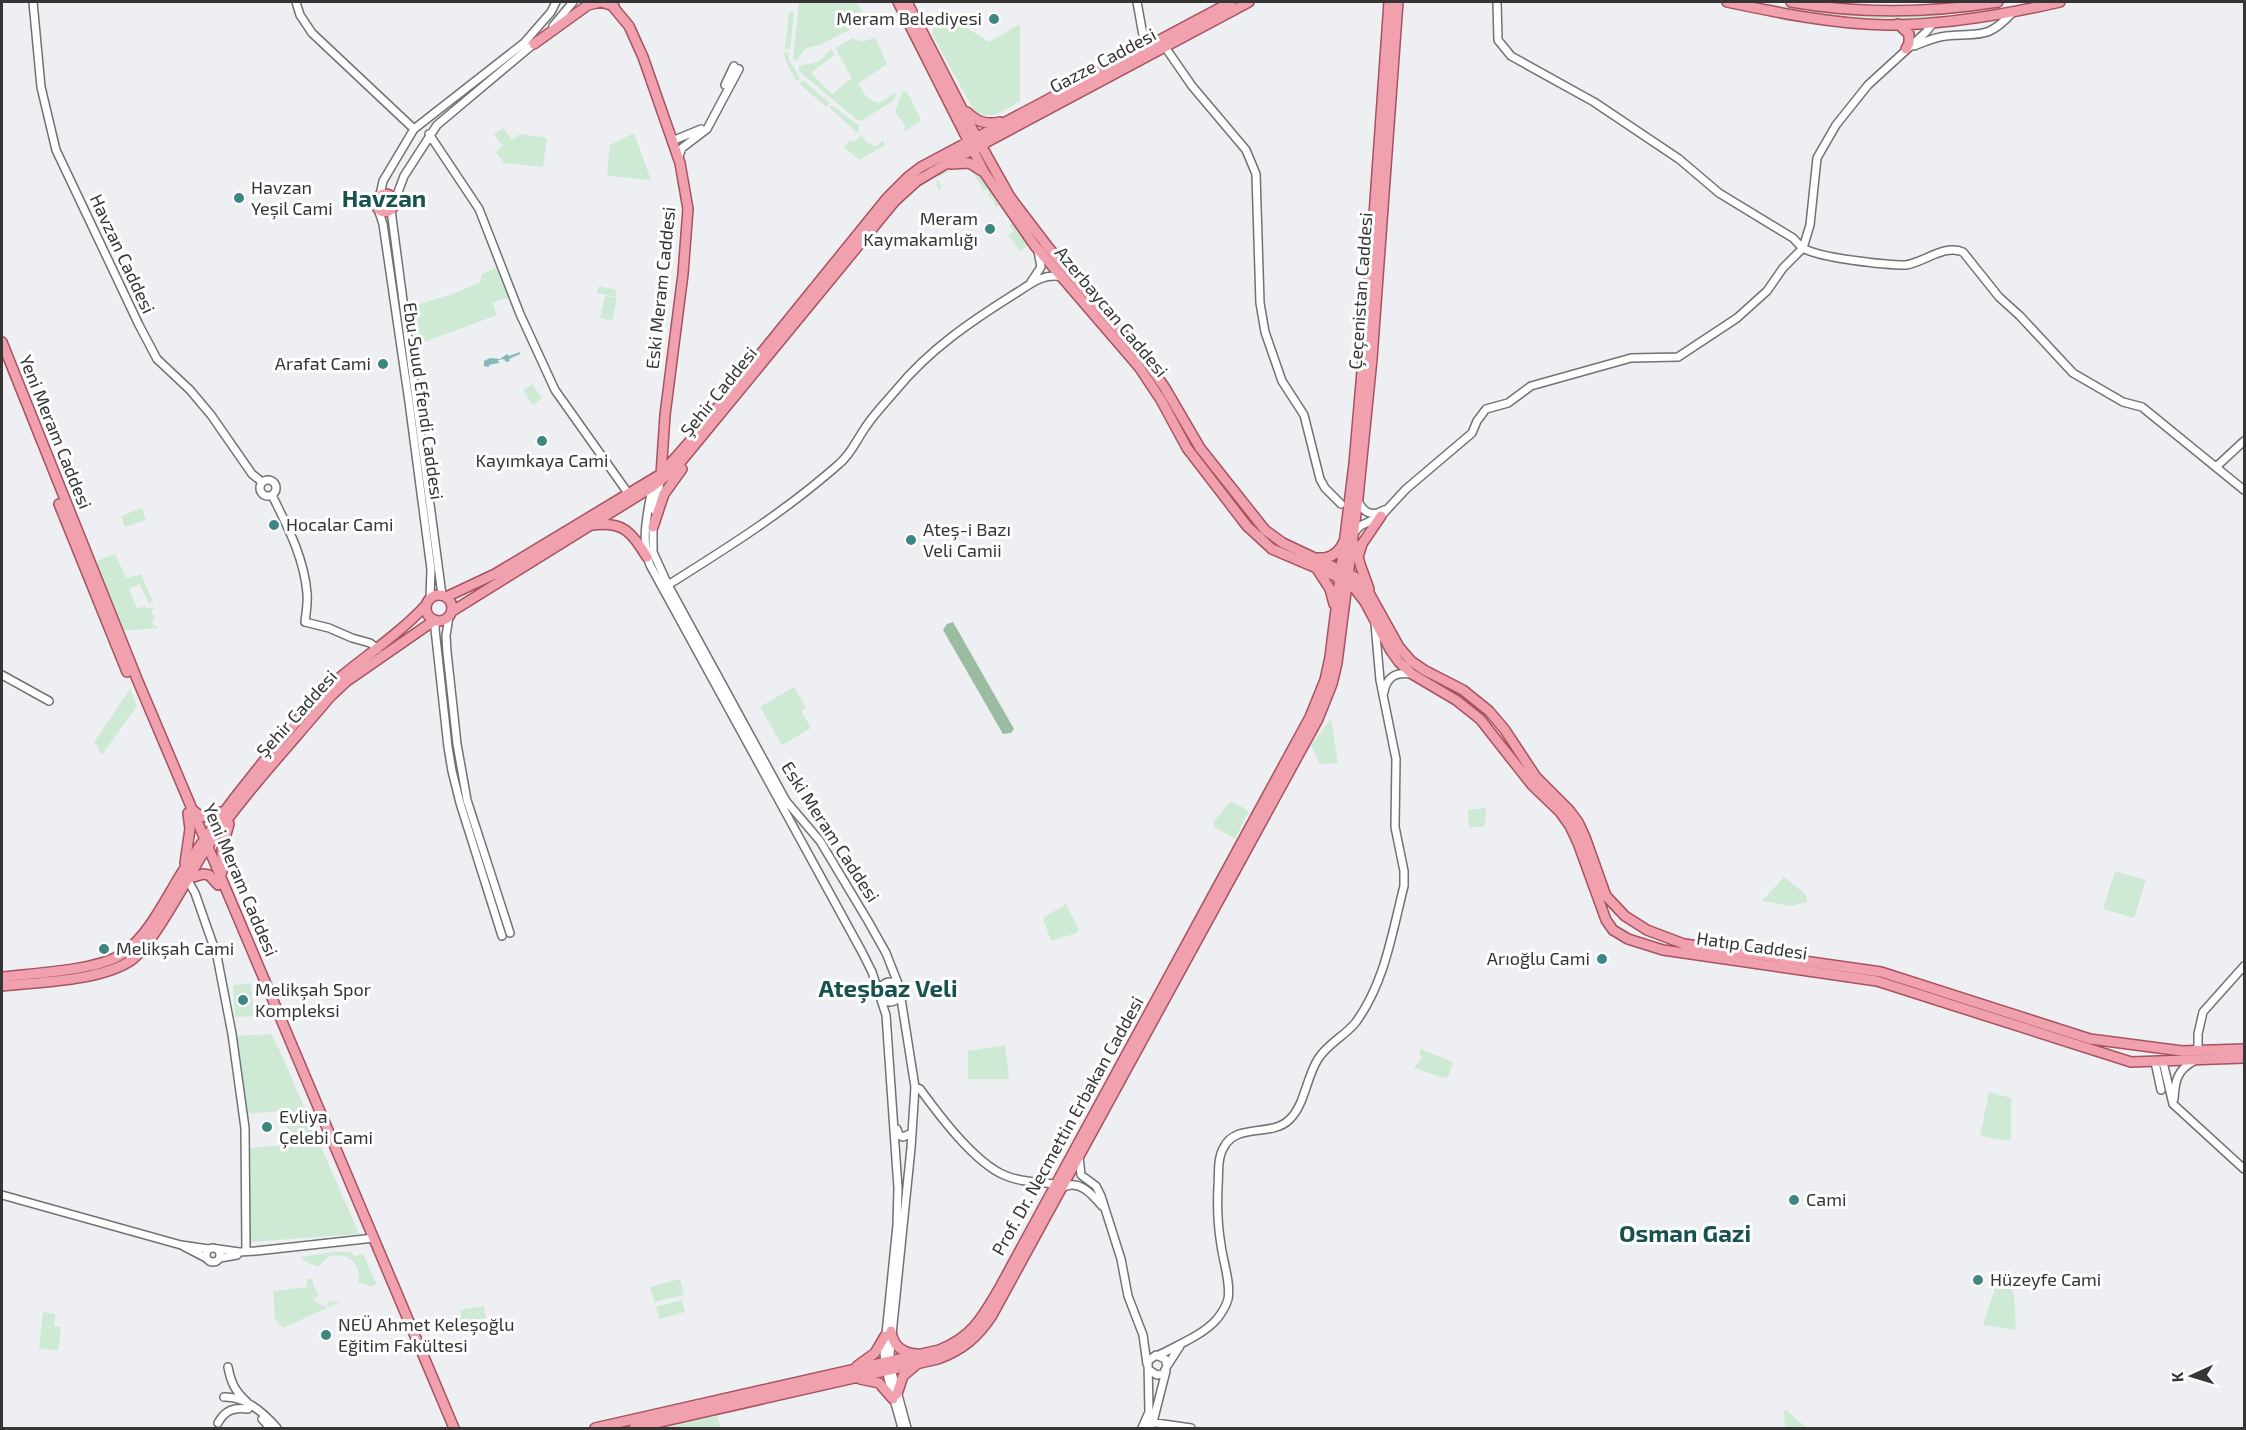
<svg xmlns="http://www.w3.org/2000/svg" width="2246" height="1430" viewBox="0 0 2246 1430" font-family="'Exo 2',sans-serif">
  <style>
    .green { fill: #ceead4 }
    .forest { fill: #9abda2 }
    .water { fill: #85b8bb }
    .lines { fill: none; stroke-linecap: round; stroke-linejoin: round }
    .minor-casing { stroke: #717274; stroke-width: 10 }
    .major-casing { stroke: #a85260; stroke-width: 12 }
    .minor { stroke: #fff; stroke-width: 7 }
    .major { stroke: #f0a1ad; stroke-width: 9 }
    .poi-dot { fill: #3e8681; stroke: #fff; stroke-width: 2 }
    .labels { text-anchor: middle; stroke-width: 6; stroke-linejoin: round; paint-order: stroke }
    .poi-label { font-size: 18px; fill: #353536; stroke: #fff; text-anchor: start }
    .street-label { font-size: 18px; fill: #353536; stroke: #fff }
    .district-label { font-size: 24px; font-weight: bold; fill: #17524f; stroke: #fff }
  </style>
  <rect width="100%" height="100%" fill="#eeeff2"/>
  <!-- green -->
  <path class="green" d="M 799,2 L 856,2 L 862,11 L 849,21 L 849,30 L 820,45 L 806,48 L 796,61 L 793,59 Z
    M 1750,2 L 1763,2 C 1822,14 1881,18 1941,15 L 1941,18 C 1876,21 1814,15 1750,2 Z
    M 789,12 L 794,13 L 790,50 L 785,49 Z
    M 948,17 L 955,17 L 959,23 L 989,42 L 1020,24 L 1020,101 C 1005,110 988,124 973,109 L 932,34 L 934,26 Z
    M 875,37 L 887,64 L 859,83 C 862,94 868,99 878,103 L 897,92 L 894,100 L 861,121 L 857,120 L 799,71 L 799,66 L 818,62 L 831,49 L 835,55 L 811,73 L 832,94 L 852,78 L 835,48 L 853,38 C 862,44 866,41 875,37 Z
    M 788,52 L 789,60 L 800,78 L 797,82 L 785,60 L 784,53 Z
    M 803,80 L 830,103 L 826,107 L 800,84 Z
    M 903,91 L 908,93 L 921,120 L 904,132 L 905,126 L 895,111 Z
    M 831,105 L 859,125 L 859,132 L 857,133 L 829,107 Z
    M 503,128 L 512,139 L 509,142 L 520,134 L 547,138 L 543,167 L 504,163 L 496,152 L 503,146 L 494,135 Z
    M 634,133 L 651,180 L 609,176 L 607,172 L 610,145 Z
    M 862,135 C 865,142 869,145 877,146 L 883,140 L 885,145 L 859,160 L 844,147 L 848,142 L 855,141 Z
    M 970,167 L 979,175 L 999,205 L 996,207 L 994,203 L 995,202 L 988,195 L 989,193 L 987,189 L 984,190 L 969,168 L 966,170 L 964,168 L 954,169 L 938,177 L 938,180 L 941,186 L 940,191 L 936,184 L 938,175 C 950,169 957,167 970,167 Z
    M 1012,223 L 1029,245 L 1020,251 L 1008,235 L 1014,231 L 1009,225 Z
    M 498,267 L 501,267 L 511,296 L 493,303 L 497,315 L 419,344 L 415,341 L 410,307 L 458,292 L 480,282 L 482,274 Z
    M 599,286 L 617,290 L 615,297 L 597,293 Z
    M 605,296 L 617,298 L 612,321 L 600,318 Z
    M 532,384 L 542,398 L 533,405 L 523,390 Z
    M 142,508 L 146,520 L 125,527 L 121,516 Z
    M 115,554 L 126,578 L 141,574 L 153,602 L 149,604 L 140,584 L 129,589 L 137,609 L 145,606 L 147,609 L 153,607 L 154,609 L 151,611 L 155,619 L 152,620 L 154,626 L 158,626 L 158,628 L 120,631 L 94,566 L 98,564 L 97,561 Z
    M 794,687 L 806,708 L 801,711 L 811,728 L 782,745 L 760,707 Z
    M 130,689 L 137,706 L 102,755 L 94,742 Z
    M 1331,719 L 1338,763 L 1320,764 L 1311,745 Z
    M 1231,801 L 1249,811 L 1235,839 L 1214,827 L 1214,821 Z
    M 1486,808 L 1485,824 L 1483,827 L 1469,827 L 1468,810 Z
    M 2115,871 L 2146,880 L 2134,918 L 2103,909 Z
    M 1784,877 L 1806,895 L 1807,902 L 1791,906 L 1762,901 Z
    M 1066,904 L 1079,930 L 1077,933 L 1051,941 L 1043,918 Z
    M 251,983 L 254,1016 L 235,1017 L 233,985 Z
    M 271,1034 L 279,1049 L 359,1234 L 249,1242 L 248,1148 L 282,1145 L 290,1133 L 279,1111 L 246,1114 L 235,1036 Z
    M 1005,1045 L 1009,1079 L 968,1079 L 968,1051 Z
    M 1421,1049 L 1453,1062 L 1448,1077 L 1444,1078 L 1414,1068 L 1422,1057 L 1419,1055 Z
    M 1989,1092 L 2011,1098 L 2011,1140 L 2008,1141 L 1980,1136 Z
    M 334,1252 L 351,1252 L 355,1256 L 363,1254 L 376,1283 L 372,1287 L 358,1282 C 362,1263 348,1252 329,1256 L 318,1267 L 306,1262 L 300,1257 Z
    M 307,1279 L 312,1279 L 314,1287 L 319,1294 L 315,1298 L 309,1293 L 315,1300 L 312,1303 L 315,1301 L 327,1308 L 329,1301 L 340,1302 L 283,1328 L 275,1319 L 273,1291 L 307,1287 Z
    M 680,1279 L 684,1295 L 654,1302 L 650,1287 Z
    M 2000,1283 L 2011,1287 L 2014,1295 L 2016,1330 L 1983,1325 L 1996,1285 Z
    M 682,1300 L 685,1312 L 659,1319 L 656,1307 Z
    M 484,1306 L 486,1320 L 462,1323 L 460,1310 Z
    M 43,1312 L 55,1314 L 54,1326 L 61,1327 L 58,1350 L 39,1349 Z
    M 1786,1410 L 1807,1428 L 1785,1428 L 1784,1411 Z
    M 717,1416 L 721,1428 L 662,1428 Z"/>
  <!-- forest -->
  <path class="forest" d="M 953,622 L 1014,729 L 1011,733 L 1003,734 L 943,630 L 947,624 Z"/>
  <!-- water -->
  <path class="water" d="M 520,352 L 520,354 L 509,359 L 510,361 L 506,362 L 504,359 L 498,360 L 499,363 L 489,365 L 489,367 L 484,366 L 484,361 L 490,358 L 500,359 L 507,354 L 509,356 Z"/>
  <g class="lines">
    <defs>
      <path id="minor" d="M 33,2 L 41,87 L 56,150 L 139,325 L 157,359 L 190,390 L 211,415 L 252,474 L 262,482
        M 296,2 L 300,15 L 312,33 L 414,129
        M 1137,2 L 1145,46
        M 1497,2 L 1498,40 L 1511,56 L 1594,102 L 1679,159 L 1719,193 L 1793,238 C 1796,241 1799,245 1803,248 C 1819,258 1885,265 1906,265 C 1925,262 1944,244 1963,252 L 1999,297 L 2020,316 L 2073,373 L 2123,402 L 2142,407 L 2244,490
        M 553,26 L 573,2
        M 1914,46 C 1924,42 1935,37 1946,36 C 1979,32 1986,41 2012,13
        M 1165,47 L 1192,86 L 1246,150 L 1256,174 L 1260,303 L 1265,332 L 1282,381 L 1304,415 L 1320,479 L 1325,488 L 1341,504
        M 725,85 L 734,66
        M 429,134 L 479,209 L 520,314 L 555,390 L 628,493
        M 672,141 L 701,129
        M 678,159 L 682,148 L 707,129 L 739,69
        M 380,195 L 383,181 L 414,129 L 524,43 L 551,12 L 556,2
        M 394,203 L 404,176 L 437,125 L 536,42
        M 378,209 L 383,224 L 409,402 L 431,569 L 430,598
        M 391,210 L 442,595
        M 1031,282 L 1041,267 L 1038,251
        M 2216,467 L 2244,441
        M260 488a8 8 0 1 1 16 0a8 8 0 1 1-16 0Z
        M 652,487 C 648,513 640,540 650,565 L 862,952 L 872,972 L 886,1015 L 898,1188 L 897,1225 L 884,1354 L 888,1378 L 902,1428
        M 272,495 C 287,526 304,557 307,593 C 308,602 306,613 305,622 L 329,628 L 352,638 L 370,643 L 378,649
        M 1358,500 C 1363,513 1372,517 1384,510
        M 655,511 L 660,482
        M 653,525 L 653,552 L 668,585 L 786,801 L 820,841 L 868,921 L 886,953 L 899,986 L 915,1087 L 911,1148 L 890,1354 L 891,1369 L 907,1428
        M 1354,533 L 1360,526 L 1381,516 L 1406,489 L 1472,433 L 1477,421 L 1486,409 L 1508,403 L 1531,386 L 1631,358 L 1678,357 L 1737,318 L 1767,291 L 1783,268 L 1803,248 L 1810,225 L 1817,158 L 1836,125 L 1868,85 L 1926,32 L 1933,23
        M 668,585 C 727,548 786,511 839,464 C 851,454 856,441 865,428 C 874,414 886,402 897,389 C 929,350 970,322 1013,295 C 1028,286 1043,272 1062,277
        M 449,616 L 446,636 L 447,652 L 457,744 L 467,800 L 510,933
        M 436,620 L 435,629 L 448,747 L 452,771 L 460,803 L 502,936
        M 2,675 L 49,701
        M 1384,692 C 1387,676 1396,672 1412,674
        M 187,879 L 195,893 L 217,956 L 232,1034 L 245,1128 L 246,1251
        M880 992a10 10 0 1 1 20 0a10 10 0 1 1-20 0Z
        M 2198,1051 L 2198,1034 L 2203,1012 L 2244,966
        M 2155,1062 L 2161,1090
        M 2163,1062 L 2173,1104 L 2244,1169
        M 915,1087 L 920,1089 C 939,1115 974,1162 1004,1175 C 1019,1182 1038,1182 1054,1184
        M 2174,1099 C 2175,1081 2177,1070 2194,1061
        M 897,1129 L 899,1135 L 903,1137 L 912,1133
        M 1079,1157 L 1081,1175 L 1096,1186 L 1101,1196 L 1121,1259 L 1128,1296 L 1143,1335 L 1147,1364
        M 1062,1188 C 1078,1178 1092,1194 1102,1206
        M 2,1195 L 181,1245 L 208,1249
        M 183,1246 L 206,1258
        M206 1255a7 7 0 1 1 14 0a7 7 0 1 1-14 0Z
        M 218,1249 L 239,1252 L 256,1251 L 374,1238
        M 220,1258 L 237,1255 L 239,1252
        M 1159,1355 C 1178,1345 1203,1335 1217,1319 C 1221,1314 1226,1306 1228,1299 C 1231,1283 1223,1261 1221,1245 C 1218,1227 1217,1206 1218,1187 C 1219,1174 1217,1158 1224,1147 C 1236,1123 1271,1137 1289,1120 C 1305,1105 1306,1078 1318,1059 C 1328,1043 1345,1036 1356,1022 C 1385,982 1392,933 1404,886 L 1404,871 L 1395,827 L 1396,759 L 1380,680 L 1375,624
        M 1167,1366 L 1180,1346
        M 228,1367 C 231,1383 235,1391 247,1402
        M 224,1397 C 245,1396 264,1413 277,1428
        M 262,1419 L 270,1428
        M 1149,1422 L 1191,1428
        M 218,1423 C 225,1410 234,1407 248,1409
        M 1142,1428 L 1149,1412 L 1148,1361 L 1156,1355 L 1165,1359 L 1167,1366 L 1163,1374 L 1157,1375 L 1149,1370
        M 1149,1428 L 1153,1422 L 1166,1371"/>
      <path id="major" d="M 609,2 L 629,26 L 643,57 L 680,163 L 688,209 L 683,274 L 665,415 L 661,475
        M 898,2 L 984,172 L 1035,246 L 1139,367 L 1161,400 L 1187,448 L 1247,526 L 1272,549 L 1340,578 L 1355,589 L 1365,602 L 1391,651 L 1399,662 L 1412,674 L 1456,700 L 1480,719 L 1532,785 L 1560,812 L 1570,826 L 1578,843 L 1606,920 L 1613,930 L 1628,939 L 1663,950 L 1877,981 L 2131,1062 L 2244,1058
        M 907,2 L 977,138 L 1010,197 L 1048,247 L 1147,362 L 1165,388 L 1200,448 L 1265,530 L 1283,543 L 1355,577 L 1369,593 L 1399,647 L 1411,661 L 1424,670 L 1463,690 L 1489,711 L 1505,730 L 1536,777 L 1569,810 L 1578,822 L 1585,837 L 1606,896 L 1625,916 L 1647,930 L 1684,944 L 1881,972 L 2090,1039 L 2182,1051 L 2244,1049
        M 1727,2 C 1779,13 1833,24 1887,25 C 1946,25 2003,15 2060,2
        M 1791,2 C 1859,14 1930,13 1998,2
        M 1898,24 L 1909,34 L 1909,43 L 1906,49
        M 534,44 L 588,5 L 601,2 L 614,6
        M 967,112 C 977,122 986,125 1000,122
        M 951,164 L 969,163 L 982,171
        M376 203a9 9 0 1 1 18 0a9 9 0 1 1-18 0Z
        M 2,342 L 137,679 L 454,1428
        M 59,504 L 127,672
        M 592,525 C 624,521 631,532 647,557
        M 653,527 L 664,494 L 682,469
        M 1355,545 L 1360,564 L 1369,589
        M 1359,554 L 1362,544 L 1381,516
        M 1318,558 C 1331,559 1339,553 1344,541
        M 1317,569 L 1330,589 L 1334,604
        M426 608a13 13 0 1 1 26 0a13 13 0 1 1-26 0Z
        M 446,597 L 495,574 L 661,474 L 691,440 L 887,198 L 908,177 L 921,167 L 1231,2
        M 451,612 L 652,487 L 675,469 L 895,201 L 917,181 L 944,165 L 1249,2
        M 194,811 C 203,819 211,819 221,812
        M 185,863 L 190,829 L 188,813
        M 222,872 L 222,849 L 229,824
        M 187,879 L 203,874 L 209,875 L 218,885
        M 2,977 C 33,973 101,971 125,952 C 150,933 166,898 183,871 C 205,837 229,804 255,772 C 282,739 309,702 343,675 C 371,652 401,632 426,605
        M 2,986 C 37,982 100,981 130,961 C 152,947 187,878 204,852 C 241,797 287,748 330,697 L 347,681 L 435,620
        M 891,1331 C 893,1346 902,1353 917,1354
        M 857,1366 L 875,1353 L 885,1336
        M 860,1379 L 879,1383 L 893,1399
        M 897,1394 L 903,1376 L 916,1365
        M 595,1428 L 939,1350 C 972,1337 982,1318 999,1289 L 1310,717 L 1325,680 L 1330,657 L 1354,464 L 1368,301 L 1389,2
        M 634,1428 L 938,1359 C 962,1350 977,1338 991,1317 L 1318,719 L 1332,684 L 1337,663 L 1358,498 L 1372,359 L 1398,2"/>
    </defs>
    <!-- minor casing -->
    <use href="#minor" class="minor-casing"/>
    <!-- major casing -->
    <use href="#major" class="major-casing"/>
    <!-- minor -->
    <use href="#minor" class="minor"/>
    <!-- major -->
    <use href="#major" class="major"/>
  </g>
  <!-- markers -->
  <g class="poi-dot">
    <circle cx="994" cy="19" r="6"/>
    <circle cx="239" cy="198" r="6"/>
    <circle cx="990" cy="229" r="6"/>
    <circle cx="383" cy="364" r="6"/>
    <circle cx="542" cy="441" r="6"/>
    <circle cx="274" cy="525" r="6"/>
    <circle cx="911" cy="540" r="6"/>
    <circle cx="104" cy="949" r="6"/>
    <circle cx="1602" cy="959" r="6"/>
    <circle cx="243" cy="1000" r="6"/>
    <circle cx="267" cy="1127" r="6"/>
    <circle cx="1794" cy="1200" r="6"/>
    <circle cx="1978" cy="1280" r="6"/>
    <circle cx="326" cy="1335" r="6"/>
  </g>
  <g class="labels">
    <!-- poi labels -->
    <g class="poi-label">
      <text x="982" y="25" text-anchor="end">Meram Belediyesi</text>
      <text x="251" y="194">Havzan<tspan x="251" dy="21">Yeşil Cami</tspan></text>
      <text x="978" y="225" text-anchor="end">Meram<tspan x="978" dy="21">Kaymakamlığı</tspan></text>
      <text x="371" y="370" text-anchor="end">Arafat Cami</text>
      <text x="542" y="467" text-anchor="middle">Kayımkaya Cami</text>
      <text x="286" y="531">Hocalar Cami</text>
      <text x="923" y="536">Ateş-i Bazı<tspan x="923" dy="21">Veli Camii</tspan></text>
      <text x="116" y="955">Melikşah Cami</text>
      <text x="1590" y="965" text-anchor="end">Arıoğlu Cami</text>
      <text x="255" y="996">Melikşah Spor<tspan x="255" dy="21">Kompleksi</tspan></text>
      <text x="279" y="1123">Evliya<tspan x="279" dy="21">Çelebi Cami</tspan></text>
      <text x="1806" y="1206">Cami</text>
      <text x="1990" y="1286">Hüzeyfe Cami</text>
      <text x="338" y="1331">NEÜ Ahmet Keleşoğlu<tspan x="338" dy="21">Eğitim Fakültesi</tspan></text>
    </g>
    <!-- street labels -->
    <g class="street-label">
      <text transform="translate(1103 61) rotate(-28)" y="6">Gazze Caddesi</text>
      <text transform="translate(122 254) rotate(65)" y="6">Havzan Caddesi</text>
      <text transform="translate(661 288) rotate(-84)" y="6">Eski Meram Caddesi</text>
      <text transform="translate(1361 291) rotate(-86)" y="6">Çeçenistan Caddesi</text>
      <text transform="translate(1111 312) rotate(50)" y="6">Azerbaycan Caddesi</text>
      <text transform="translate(719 392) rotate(-51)" y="6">Şehir Caddesi</text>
      <text transform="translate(423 401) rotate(82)" y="6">Ebu Suud Efendi Caddesi</text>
      <text transform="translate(55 432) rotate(68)" y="6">Yeni Meram Caddesi</text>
      <text transform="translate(297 714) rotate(-48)" y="6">Şehir Caddesi</text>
      <text transform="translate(830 832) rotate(57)" y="6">Eski Meram Caddesi</text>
      <text transform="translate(240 880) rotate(67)" y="6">Yeni Meram Caddesi</text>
      <text transform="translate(1752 946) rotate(8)" y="6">Hatıp Caddesi</text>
      <text transform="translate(1068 1126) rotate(-61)" y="6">Prof. Dr. Necmettin Erbakan Caddesi</text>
    </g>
    <!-- district labels -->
    <g class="district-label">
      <text x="384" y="207">Havzan</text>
      <text x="888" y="997">Ateşbaz Veli</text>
      <text x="1685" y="1242">Osman Gazi</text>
    </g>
  </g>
  <!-- border -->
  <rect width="2246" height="1430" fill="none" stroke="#353536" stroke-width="6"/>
  <!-- north arrow -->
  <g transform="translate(2192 1376) rotate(266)" stroke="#ffffff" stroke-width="4.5" paint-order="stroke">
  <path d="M0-4.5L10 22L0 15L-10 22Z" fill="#353536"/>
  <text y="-9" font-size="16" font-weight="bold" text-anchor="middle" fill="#353536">K</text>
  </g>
</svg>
